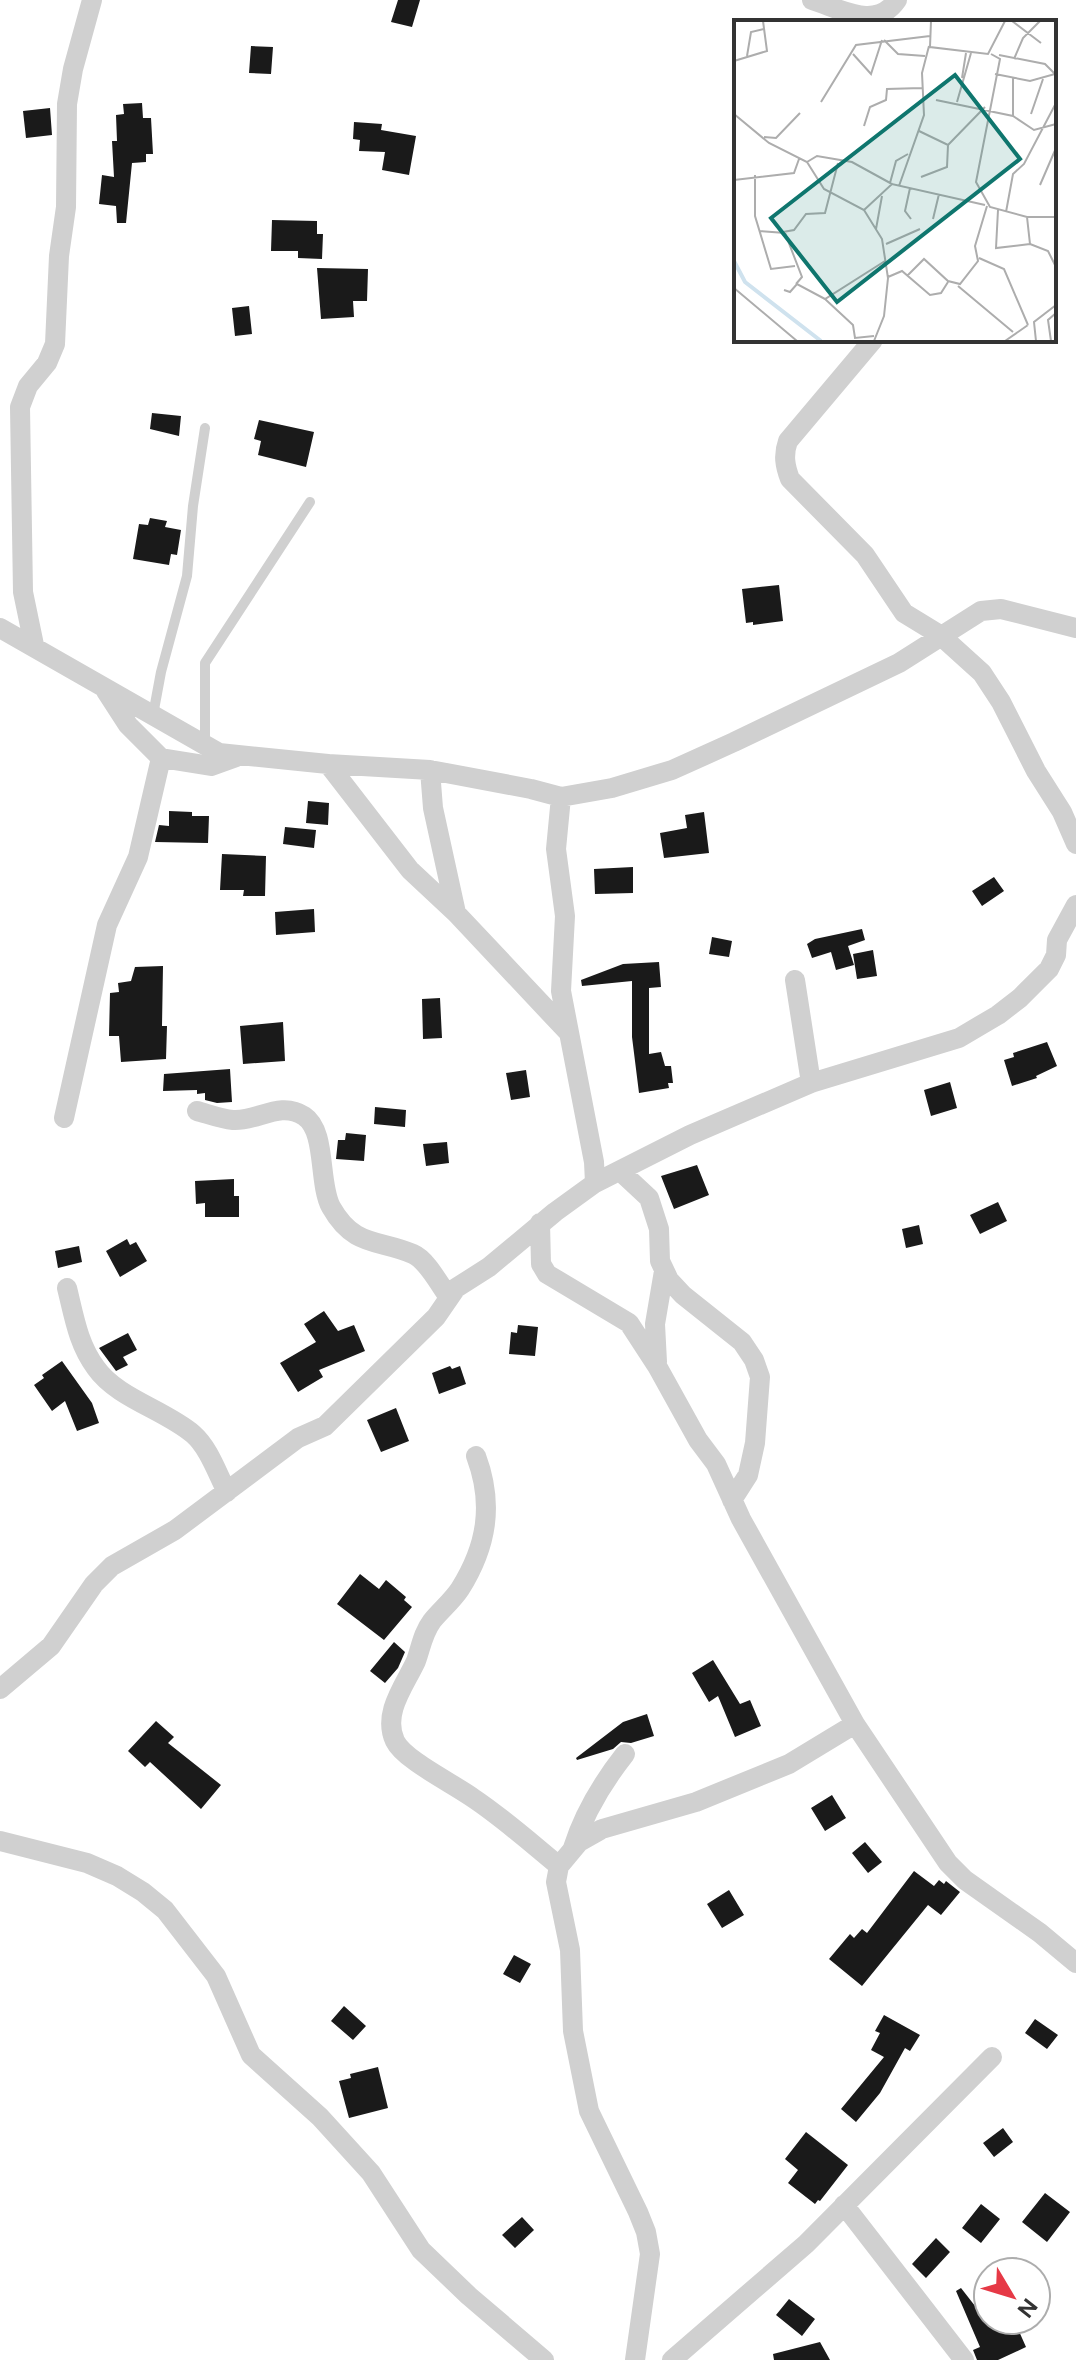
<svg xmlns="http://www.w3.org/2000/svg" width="1076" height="2360" viewBox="0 0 1076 2360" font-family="Figtree,sans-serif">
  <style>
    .building { fill: #1a1a1a }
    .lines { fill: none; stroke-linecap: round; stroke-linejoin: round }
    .service { stroke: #d0d0d0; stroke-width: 10 }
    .minor { stroke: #d0d0d0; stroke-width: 20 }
    .inset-river { fill: none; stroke: #cfe2ee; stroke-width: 4 }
    .inset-road { fill: none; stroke: #adadad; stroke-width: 2 }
    .view { fill: #0f766e; fill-opacity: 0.15; stroke: #0f766e; stroke-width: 4 }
    .inset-edge { fill: none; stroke: #333; stroke-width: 4 }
  </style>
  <rect width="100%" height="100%" fill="#fff"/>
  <!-- building -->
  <path class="building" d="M 398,0 L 420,0 L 412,27 L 391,22 Z
    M 251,46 L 273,47 L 271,74 L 249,73 Z
    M 142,103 L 143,118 L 151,118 L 153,154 L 146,154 L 146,162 L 132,163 L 126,223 L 117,223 L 116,206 L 99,204 L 102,175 L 114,177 L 112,141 L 117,141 L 116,115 L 124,114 L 123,104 Z
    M 50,108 L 52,135 L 26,138 L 23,111 Z
    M 354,122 L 382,124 L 381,130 L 416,136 L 409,175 L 382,170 L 385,152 L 359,151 L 360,140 L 353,139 Z
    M 272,220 L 317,221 L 317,234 L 323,234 L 322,259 L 298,258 L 298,251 L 271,251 Z
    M 317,268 L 368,269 L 367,301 L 353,301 L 354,317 L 321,319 Z
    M 249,306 L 252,334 L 235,336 L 232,308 Z
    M 152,413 L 181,416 L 179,436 L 150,429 Z
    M 259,420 L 314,432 L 306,467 L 258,455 L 261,441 L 254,439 Z
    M 150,518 L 167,521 L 165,527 L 181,530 L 177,555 L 171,554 L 169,565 L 133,559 L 139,524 L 148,525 Z
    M 779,585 L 783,621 L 753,625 L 753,622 L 746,623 L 742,589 Z
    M 308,801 L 329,803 L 328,825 L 306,823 Z
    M 169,811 L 192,812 L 192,816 L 209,816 L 208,843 L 155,842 L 159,825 L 169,826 Z
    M 704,812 L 709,853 L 664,858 L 660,833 L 687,828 L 685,815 Z
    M 285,827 L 316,830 L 314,848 L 283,844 Z
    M 222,854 L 266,856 L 265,896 L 243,896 L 244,890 L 220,890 Z
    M 633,867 L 633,893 L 595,894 L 594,869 Z
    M 994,877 L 1004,891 L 982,906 L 972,891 Z
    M 314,909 L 315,932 L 276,935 L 275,912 Z
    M 862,929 L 865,940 L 848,946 L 854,965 L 836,970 L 831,952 L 812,958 L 807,944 L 815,939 Z
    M 712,937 L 732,941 L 729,957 L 709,954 Z
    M 873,950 L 877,976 L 857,979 L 853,954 Z
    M 659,962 L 661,987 L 649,988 L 649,1054 L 661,1052 L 665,1066 L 671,1066 L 673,1083 L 668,1083 L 669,1088 L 639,1093 L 632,1037 L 632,981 L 582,986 L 581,980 L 623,964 Z
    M 163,966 L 162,1026 L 167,1026 L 166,1059 L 121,1062 L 119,1036 L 109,1036 L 110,993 L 119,992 L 118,983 L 131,981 L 135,967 Z
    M 440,998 L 442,1038 L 423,1039 L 422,999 Z
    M 283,1022 L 285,1061 L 243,1064 L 240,1026 Z
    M 1047,1042 L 1057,1066 L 1036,1076 L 1037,1078 L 1012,1086 L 1004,1060 L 1014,1057 L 1013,1053 Z
    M 230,1069 L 232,1102 L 217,1103 L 205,1100 L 205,1093 L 197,1094 L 197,1090 L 163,1091 L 164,1074 Z
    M 526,1070 L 530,1097 L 511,1100 L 506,1073 Z
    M 950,1082 L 957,1108 L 931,1116 L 924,1090 Z
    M 375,1107 L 406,1110 L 405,1127 L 374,1124 Z
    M 346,1133 L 366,1135 L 364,1161 L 336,1159 L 338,1140 L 345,1140 Z
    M 447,1142 L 449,1163 L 426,1166 L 423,1144 Z
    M 697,1165 L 709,1195 L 674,1209 L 661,1176 Z
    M 234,1179 L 234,1196 L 239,1196 L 239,1217 L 205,1217 L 205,1203 L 196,1204 L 195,1181 Z
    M 998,1202 L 1007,1221 L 980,1234 L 970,1215 Z
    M 919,1225 L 923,1244 L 906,1248 L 902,1229 Z
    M 127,1239 L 130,1245 L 136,1242 L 147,1261 L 120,1277 L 106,1251 Z
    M 79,1246 L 82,1262 L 58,1268 L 55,1251 Z
    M 324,1311 L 338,1331 L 354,1325 L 365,1351 L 319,1370 L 323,1377 L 298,1392 L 280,1363 L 316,1342 L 304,1324 Z
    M 518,1325 L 538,1327 L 535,1356 L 509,1354 L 511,1332 L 517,1333 Z
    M 128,1333 L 137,1350 L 123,1357 L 128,1365 L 116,1371 L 99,1348 Z
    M 62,1361 L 92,1403 L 99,1423 L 77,1431 L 65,1401 L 52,1411 L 34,1385 L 44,1378 L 42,1375 Z
    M 450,1366 L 452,1369 L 460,1366 L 466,1384 L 439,1394 L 432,1373 Z
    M 396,1408 L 409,1441 L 381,1452 L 367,1420 Z
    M 360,1574 L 379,1589 L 386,1580 L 406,1597 L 404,1600 L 412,1607 L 384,1640 L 337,1604 Z
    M 394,1642 L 405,1652 L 398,1668 L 385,1683 L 370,1671 Z
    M 713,1660 L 740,1704 L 750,1700 L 761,1726 L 735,1737 L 718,1696 L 709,1702 L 692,1673 Z
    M 647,1714 L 654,1736 L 631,1743 L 621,1742 L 613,1749 L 577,1760 L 576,1758 L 623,1722 Z
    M 156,1721 L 174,1737 L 168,1743 L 221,1785 L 201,1809 L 150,1762 L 145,1767 L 128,1751 Z
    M 832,1795 L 846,1818 L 825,1831 L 811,1808 Z
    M 865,1842 L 882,1862 L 868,1873 L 852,1853 Z
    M 914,1871 L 934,1886 L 939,1880 L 944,1884 L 946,1881 L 960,1892 L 941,1915 L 928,1905 L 862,1986 L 829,1959 L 850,1934 L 854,1938 L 862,1929 L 867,1933 Z
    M 729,1890 L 744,1915 L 722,1928 L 707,1904 Z
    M 514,1955 L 531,1964 L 520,1983 L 503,1974 Z
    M 344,2006 L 366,2026 L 353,2040 L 331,2021 Z
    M 884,2015 L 920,2035 L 910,2051 L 905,2048 L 880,2093 L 856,2122 L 841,2109 L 884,2057 L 871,2050 L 880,2033 L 875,2031 Z
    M 1035,2019 L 1058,2035 L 1047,2049 L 1025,2033 Z
    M 378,2067 L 388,2108 L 349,2118 L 339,2081 L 351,2078 L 350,2074 Z
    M 1003,2128 L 1013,2142 L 994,2157 L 983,2143 Z
    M 806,2132 L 848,2165 L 820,2201 L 818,2200 L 815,2204 L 788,2183 L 798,2170 L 785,2159 Z
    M 1045,2193 L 1070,2212 L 1047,2242 L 1022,2222 Z
    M 981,2204 L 1000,2219 L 981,2243 L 962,2228 Z
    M 522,2217 L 534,2230 L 515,2248 L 502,2235 Z
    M 936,2238 L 950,2252 L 926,2278 L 912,2264 Z
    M 961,2288 L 986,2320 L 1014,2320 L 1026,2347 L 998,2360 L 977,2360 L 973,2350 L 980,2347 L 956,2291 Z
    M 789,2299 L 815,2319 L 802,2336 L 776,2315 Z
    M 820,2342 L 830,2360 L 774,2360 L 773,2354 Z"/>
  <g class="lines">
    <!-- service -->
    <path class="service" d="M 153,715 L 161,672 L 187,576 L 193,506 L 205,428
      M 205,745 L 205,663 L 310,502"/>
    <!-- minor -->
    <path class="minor" d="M 812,0 C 841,9 876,31 897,0
      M 873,340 L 788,441 C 783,455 785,466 790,479 L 865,555 L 904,613 L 940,635 L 982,673 L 1001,702 L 1036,771 L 1062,812 L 1076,844
      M 0,628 L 219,753 L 328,764 L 430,770 L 531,789 L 561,797 L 612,788 L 672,770 L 734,742 L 899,663 L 981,611 L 1001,609 L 1076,628
      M 34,645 L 23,592 L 20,407 L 28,386 L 47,363 L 55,344 L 59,256 L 66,207 L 67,104 L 73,69 L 92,0
      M 106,691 L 128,725 L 161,758 L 211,766 L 236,757
      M 328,764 L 410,870 L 456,913 L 567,1031
      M 430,770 L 433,808 L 456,913
      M 795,980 L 811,1083
      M 197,1111 C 208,1114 221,1119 233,1120 C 257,1122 280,1100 304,1116 C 327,1131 318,1183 331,1207 C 354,1248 379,1239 413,1254 C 427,1260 439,1284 448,1296
      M 64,1118 L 107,925 L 138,857 L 161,758
      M 620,1171 L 649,1198 L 659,1229 L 660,1261 L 669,1280 L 683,1295 L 742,1342 L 754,1360 L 760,1377 L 755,1443 L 748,1475 L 732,1500
      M 595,1183 L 690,1135 L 811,1083 L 959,1038 L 998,1015 L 1020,998 L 1049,969 L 1056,955 L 1057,940 L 1076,905
      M 540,1223 L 541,1264 L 547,1274 L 629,1323 L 657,1366 L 698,1440 L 716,1464 L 741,1519 L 855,1724 L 948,1863 L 965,1880 L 1040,1933 L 1076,1963
      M 67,1288 C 74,1316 78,1344 96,1368 C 117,1398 165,1410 193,1434 C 209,1448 217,1473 227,1492
      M 657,1362 L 655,1324 L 664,1271
      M 476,1456 C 494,1504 487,1546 460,1589 C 452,1601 441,1610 432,1621 C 423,1633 421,1647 416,1661 C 405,1685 382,1713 395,1741 C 404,1760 454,1784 473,1798 C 503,1818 531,1843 559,1866
      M 0,1689 L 51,1646 L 94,1584 L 112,1566 L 175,1530 L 298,1438 L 325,1426 L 436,1317 L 456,1288 L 489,1267 L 555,1212 L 595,1183 L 594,1162 L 561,991 L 565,916 L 556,849 L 561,797
      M 0,1841 L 87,1863 L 117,1876 L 143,1892 L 165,1910 L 216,1976 L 251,2055 L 320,2117 L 371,2173 L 421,2250 L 469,2296 L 544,2360
      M 573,1848 C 584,1813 603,1782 625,1754
      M 844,2205 L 964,2360
      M 635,2360 L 650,2254 L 646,2232 L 638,2212 L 589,2111 L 573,2031 L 570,1950 L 556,1882 L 559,1866 L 579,1842 L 602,1829 L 696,1802 L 789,1764 L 855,1724
      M 672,2360 L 806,2244 L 992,2057"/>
  </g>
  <!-- overview -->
  <g transform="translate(734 20)">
    <rect width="322" height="322" fill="#fff"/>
    <path class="inset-river" d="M 0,241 L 11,262 L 87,321"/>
    <path class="inset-road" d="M 197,1 L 196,27 L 254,34 L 271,1M 278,1 L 307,23M 150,20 L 164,34 L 191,36M 119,34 L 137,54 L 148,20M 257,34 L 266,39 L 242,162 L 256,187 L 293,197 L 322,197M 13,36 L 17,12 L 30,9M 280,39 L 289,18 L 306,1M 0,41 L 33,31 L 29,1M 261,54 L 296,61 L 321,54 L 311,44 L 265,35M 228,58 L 232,33M 279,58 L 279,96M 202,80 L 279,96 L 300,110 L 322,104M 87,82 L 122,25 L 196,16M 223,82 L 237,33M 0,94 L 35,123 L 73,142 L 90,169 L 130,190 L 148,219 L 154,258 L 150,296 L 140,321M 297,94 L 309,59M 130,106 L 136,87 L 152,80 L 153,69 L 188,68M 185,111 L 214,125 L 251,87M 30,117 L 42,118 L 66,93M 73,142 L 83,136 L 118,142 L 158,164M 21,155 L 21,196 L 37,249 L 61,246M 187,157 L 213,147 L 214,125M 0,160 L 60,153 L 65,139M 156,163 L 162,141 L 174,134M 306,165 L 322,128M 165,166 L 190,95 L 188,53 L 195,26M 176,168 L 171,191 L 177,199M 130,190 L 158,164 L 251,185M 264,190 L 262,228 L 296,224M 272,192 L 279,154 L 290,144 L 322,83M 293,197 L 296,224 L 314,231 L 322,247M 199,199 L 205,174M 142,209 L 148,176M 26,211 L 51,213 L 68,257 L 62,264M 49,212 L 60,210 L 72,194 L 91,193 L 104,143M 152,224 L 186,209M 245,238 L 270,249 L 294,305M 173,256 L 190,239 L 214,261 L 226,264 L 244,241 L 241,226 L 253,186M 154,257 L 168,251 L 196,275 L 207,273 L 214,262M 224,266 L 279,312M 0,268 L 63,321M 50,270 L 56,272 L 63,264 L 91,279 L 151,241M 91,279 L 119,305 L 121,318 L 140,316M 271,321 L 294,305M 302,321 L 300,302 L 322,285M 317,321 L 314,300 L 322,293"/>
    <path class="view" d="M 221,55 L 286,139 L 103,282 L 37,198 Z"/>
    <rect width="322" height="322" class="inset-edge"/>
  </g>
  <!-- north arrow -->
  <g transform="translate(1012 2296) rotate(128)"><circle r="38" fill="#ffffff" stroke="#adadad" stroke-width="2"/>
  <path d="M0-6L14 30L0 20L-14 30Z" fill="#e63946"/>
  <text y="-12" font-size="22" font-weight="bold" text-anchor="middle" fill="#333333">N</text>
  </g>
</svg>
